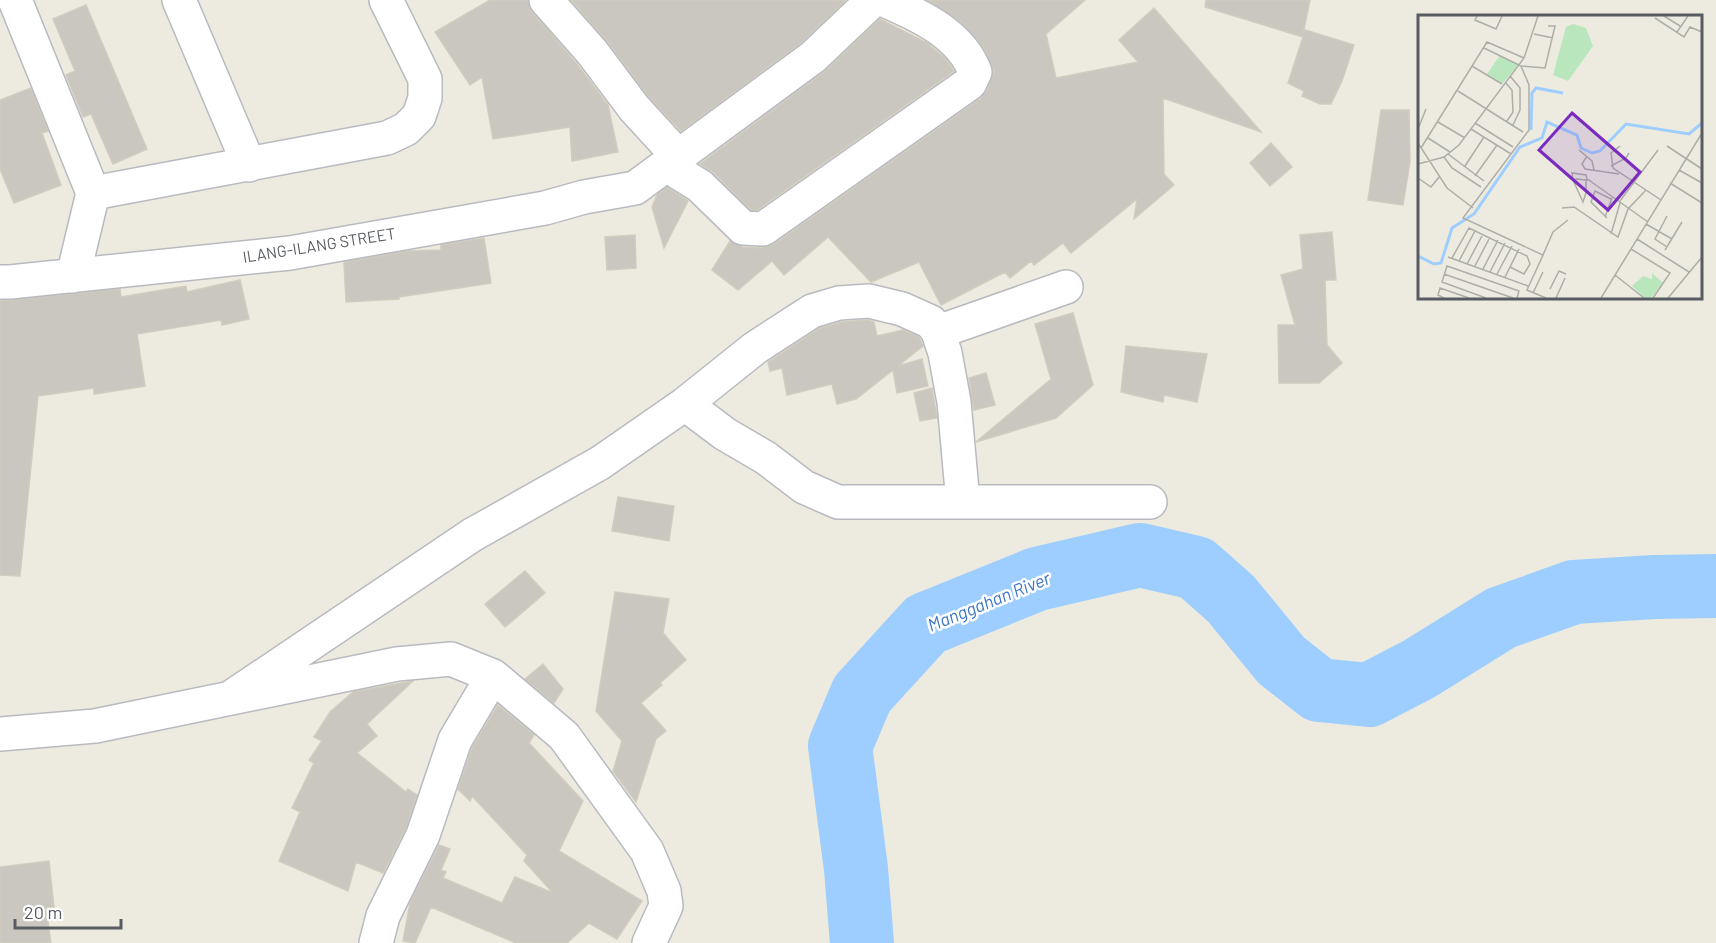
<svg xmlns="http://www.w3.org/2000/svg" width="1716" height="943" viewBox="0 0 1716 943" font-family="Barlow,sans-serif">
  <style>
    .lines { fill: none; stroke-linecap: round; stroke-linejoin: round }
    .river { stroke: #9dceff; stroke-width: 64 }
    .building { fill: #c9c7bf; stroke: #d1ccbe; stroke-width: 1.5 }
    .minor-casing { stroke: #b8bac0; stroke-width: 36 }
    .minor { stroke: #fff; stroke-width: 33 }
    .labels { text-anchor: middle; stroke-width: 5; stroke-linejoin: round; paint-order: stroke }
    .street-label { font-size: 16px; fill: #585c62; stroke: #fff }
    .water-label { font-size: 18px; font-style: italic; fill: #3b76c7; stroke: #fff }
    .inset-river { fill: none; stroke: #9dceff; stroke-width: 3 }
    .inset-road { fill: none; stroke: #adaea9; stroke-width: 1.5 }
    .view { fill: #7b2cbf; fill-opacity: 0.15; stroke: #7b2cbf; stroke-width: 3 }
    .inset-edge { fill: none; stroke: #585c62; stroke-width: 3 }
  </style>
  <rect width="100%" height="100%" fill="#edebdf"/>
  <g class="lines">
    <!-- river -->
    <path class="river" d="M 862,943 L 856,869 L 840,746 L 862,694 L 926,624 L 1037,579 L 1140,555 L 1196,568 L 1231,599 L 1281,660 L 1319,690 L 1369,695 L 1419,669 L 1501,618 L 1574,592 L 1654,587 L 1716,586"/>
  </g>
  <!-- building -->
  <path class="building" d="M 490,0 L 528,0 L 532,12 L 577,64 L 608,105 L 618,152 L 572,161 L 570,127 L 493,139 L 482,77 L 470,85 L 435,32 Z
    M 571,0 L 843,0 L 845,1 L 801,43 L 681,131 L 648,96 L 607,41 Z
    M 928,0 L 1085,0 L 1046,34 L 1056,78 L 1138,62 L 1119,40 L 1154,8 L 1261,132 L 1163,98 L 1164,174 L 1174,185 L 1134,219 L 1137,199 L 1071,253 L 1063,243 L 1034,265 L 1031,261 L 1010,278 L 1005,272 L 941,305 L 919,262 L 871,282 L 828,237 L 784,275 L 772,261 L 738,290 L 712,270 L 730,241 L 742,247 L 762,248 L 774,244 L 981,98 L 987,91 L 994,71 L 984,48 L 961,22 Z
    M 1206,0 L 1310,0 L 1303,34 L 1305,30 L 1354,45 L 1342,81 L 1331,104 L 1320,104 L 1302,96 L 1304,91 L 1288,83 L 1303,37 L 1205,7 Z
    M 86,5 L 147,149 L 113,164 L 91,114 L 83,117 L 66,75 L 75,71 L 53,19 Z
    M 880,19 L 927,43 L 946,59 L 954,71 L 757,210 L 751,210 L 713,172 L 700,164 L 824,72 Z
    M 31,88 L 48,131 L 42,133 L 61,185 L 14,203 L 0,169 L 0,100 Z
    M 1381,110 L 1409,110 L 1410,162 L 1403,205 L 1368,200 Z
    M 1271,143 L 1292,167 L 1270,186 L 1250,163 Z
    M 667,187 L 688,201 L 664,248 L 652,207 L 657,195 Z
    M 1332,232 L 1336,280 L 1325,280 L 1327,345 L 1342,363 L 1319,383 L 1279,383 L 1278,325 L 1295,325 L 1281,275 L 1303,269 L 1300,235 Z
    M 635,235 L 636,268 L 607,270 L 605,237 Z
    M 484,238 L 491,283 L 399,297 L 399,299 L 346,302 L 344,262 L 408,251 L 441,250 L 441,245 Z
    M 240,280 L 249,319 L 222,325 L 221,320 L 137,334 L 145,386 L 94,394 L 94,388 L 38,396 L 20,576 L 0,575 L 0,301 L 120,289 L 121,297 L 186,286 L 187,292 Z
    M 1073,313 L 1093,385 L 1056,418 L 976,442 L 1051,379 L 1035,324 Z
    M 867,320 L 874,322 L 877,336 L 903,330 L 919,337 L 923,346 L 898,366 L 922,359 L 928,386 L 897,393 L 893,370 L 856,399 L 837,404 L 832,384 L 787,395 L 782,368 L 770,371 L 768,362 L 820,328 L 842,322 Z
    M 1126,346 L 1207,354 L 1197,402 L 1164,395 L 1163,402 L 1121,392 Z
    M 986,373 L 995,405 L 974,410 L 969,378 Z
    M 932,388 L 937,418 L 920,421 L 914,393 Z
    M 618,497 L 674,506 L 669,541 L 612,531 Z
    M 525,571 L 545,593 L 505,627 L 485,604 Z
    M 615,592 L 669,599 L 663,633 L 686,660 L 660,683 L 662,685 L 641,703 L 666,731 L 656,739 L 636,802 L 613,771 L 622,741 L 596,711 Z
    M 543,664 L 563,689 L 554,703 L 525,679 Z
    M 413,681 L 367,724 L 377,736 L 357,753 L 406,792 L 408,789 L 417,795 L 406,828 L 383,873 L 356,862 L 348,891 L 279,861 L 300,812 L 292,808 L 314,763 L 309,760 L 322,741 L 314,737 L 330,712 L 353,692 Z
    M 498,705 L 534,735 L 529,743 L 583,801 L 559,851 L 642,901 L 617,939 L 589,923 L 567,943 L 516,943 L 431,907 L 415,943 L 403,941 L 410,903 L 439,845 L 450,849 L 441,870 L 446,872 L 443,878 L 502,903 L 515,877 L 553,893 L 524,861 L 527,855 L 472,796 L 470,801 L 458,789 L 472,748 Z
    M 49,861 L 54,907 L 46,908 L 51,943 L 0,943 L 0,867 Z"/>
  <g class="lines">
    <defs>
      <path id="minor" d="M 15,0 L 93,193 L 73,276
        M 179,0 L 249,165
        M 546,0 L 592,52 L 634,108 L 678,156 L 679,173 L 700,186 L 743,228 L 763,229 L 970,83 L 975,72 C 961,34 919,15 884,0
        M 93,193 L 387,138 L 406,129 L 419,116 L 425,98 L 425,79 L 386,0
        M 0,282 L 10,282 L 290,253 L 545,208 L 584,197 L 635,188 L 813,57 L 873,0
        M 938,332 L 1066,287
        M 685,404 L 725,434 L 766,458 L 804,487 L 838,502 L 1150,502
        M 230,698 L 472,535 L 600,463 L 685,404 L 755,348 L 812,311 L 839,303 L 869,301 L 902,309 L 931,322 L 938,332 L 945,353 L 954,402 L 963,502
        M 0,734 L 95,726 L 397,664 L 451,659 L 493,676 L 564,736 L 647,851 L 664,891 L 666,906 L 649,943
        M 376,943 L 383,916 L 423,835 L 455,740 L 493,676"/>
    </defs>
    <!-- minor casing -->
    <use href="#minor" class="minor-casing"/>
    <!-- minor -->
    <use href="#minor" class="minor"/>
  </g>
  <g class="labels">
    <!-- street labels -->
    <g class="street-label">
      <text transform="translate(319 245) rotate(-9)" y="6">ILANG-ILANG STREET</text>
    </g>
    <!-- water labels -->
    <g class="water-label">
      <text transform="translate(989 602) rotate(-22)" y="6">Manggahan River</text>
    </g>
  </g>
  <!-- overview -->
  <g transform="translate(1418 15)">
    <rect width="284" height="284" fill="#edebdf"/>
    <path d="M 155,9 L 168,13 L 175,31 L 150,66 L 135,60 L 148,12 ZM 82,40 L 101,49 L 84,69 L 69,59 ZM 234,258 L 245,268 L 233,283 L 227,283 L 214,271 L 225,261 L 234,264 Z" fill="#bae6bd"/>
    <path class="inset-river" d="M 113,115 L 114,78 L 118,73 L 145,78M 0,241 L 16,249 L 23,248 L 34,213 L 56,199 L 102,132 L 124,123 L 129,107 L 159,120 L 163,133 L 174,138 L 182,136 L 208,109 L 271,119 L 284,108"/>
    <path class="inset-road" d="M 59,1 L 57,5 L 78,14 L 84,1M 246,1 L 262,11M 237,3 L 266,22 L 272,12 L 284,17M 259,17 L 270,1M 116,19 L 135,23M 66,33 L 103,51 L 111,70 L 111,115 L 45,203 L 125,240 L 109,275 L 128,283M 54,51 L 84,69M 103,51 L 127,53 L 137,11 L 130,11M 92,61 L 102,73 L 102,95 L 95,110M 87,67 L 94,75 L 95,97 L 89,106M 40,76 L 105,117M 20,107 L 47,123M 57,108 L 95,132M 0,114 L 8,94M 53,114 L 93,139M 10,123 L 32,137M 0,128 L 29,173 L 55,193M 202,131 L 193,138 L 195,153 L 243,185M 249,131 L 284,154M 3,133 L 69,27 L 106,43M 161,135 L 174,146 L 176,155M 30,139 L 66,166M 169,141 L 164,149 L 167,154 L 201,159M 26,142 L 34,153 L 63,172M 0,149 L 26,142 L 41,130 L 106,43 L 120,1M 47,151 L 66,122M 193,151 L 208,143 L 211,138M 261,155 L 284,168M 57,161 L 79,130M 0,163 L 13,172 L 22,161M 155,165 L 154,158 L 168,160 L 169,164 L 168,165 L 168,178 L 165,187 L 155,165 L 159,164 L 168,165 L 171,165 L 175,168 L 230,207M 252,168 L 284,188M 202,186 L 240,135M 144,193 L 156,192 L 200,222 L 210,194 L 228,175M 187,202 L 194,183M 189,203 L 173,187 L 177,176 L 193,184M 228,209 L 254,224M 193,219 L 202,188M 219,224 L 271,257M 249,232 L 237,224 L 249,201M 213,234 L 252,258 L 235,283M 247,235 L 264,207M 125,240 L 135,217 L 150,205M 30,242 L 110,271M 34,243 L 51,213 L 109,241 L 112,249 L 106,259 L 92,252M 41,246 L 57,216M 49,249 L 65,219M 57,251 L 72,222M 65,254 L 80,225M 72,257 L 87,228M 26,259 L 95,283M 79,259 L 94,231M 197,260 L 226,283M 87,262 L 101,234M 132,274 L 141,256 L 148,259M 115,278 L 125,257M 26,283 L 20,280 L 22,273 L 51,283M 68,283 L 24,267 L 29,251 L 101,276 L 99,283M 138,283 L 147,263M 183,283 L 284,118M 250,283 L 284,242"/>
    <path class="view" d="M 154,98 L 222,157 L 190,195 L 121,135 Z"/>
    <rect width="284" height="284" class="inset-edge"/>
  </g>
  <!-- scale -->
  <path d="M15 919v9h106v-9" fill="none" stroke="#585c62" stroke-width="3"/>
  <text x="24" y="919" font-size="18" fill="#585c62" stroke="#ffffff" stroke-width="4.5" paint-order="stroke">20 m</text>
</svg>
